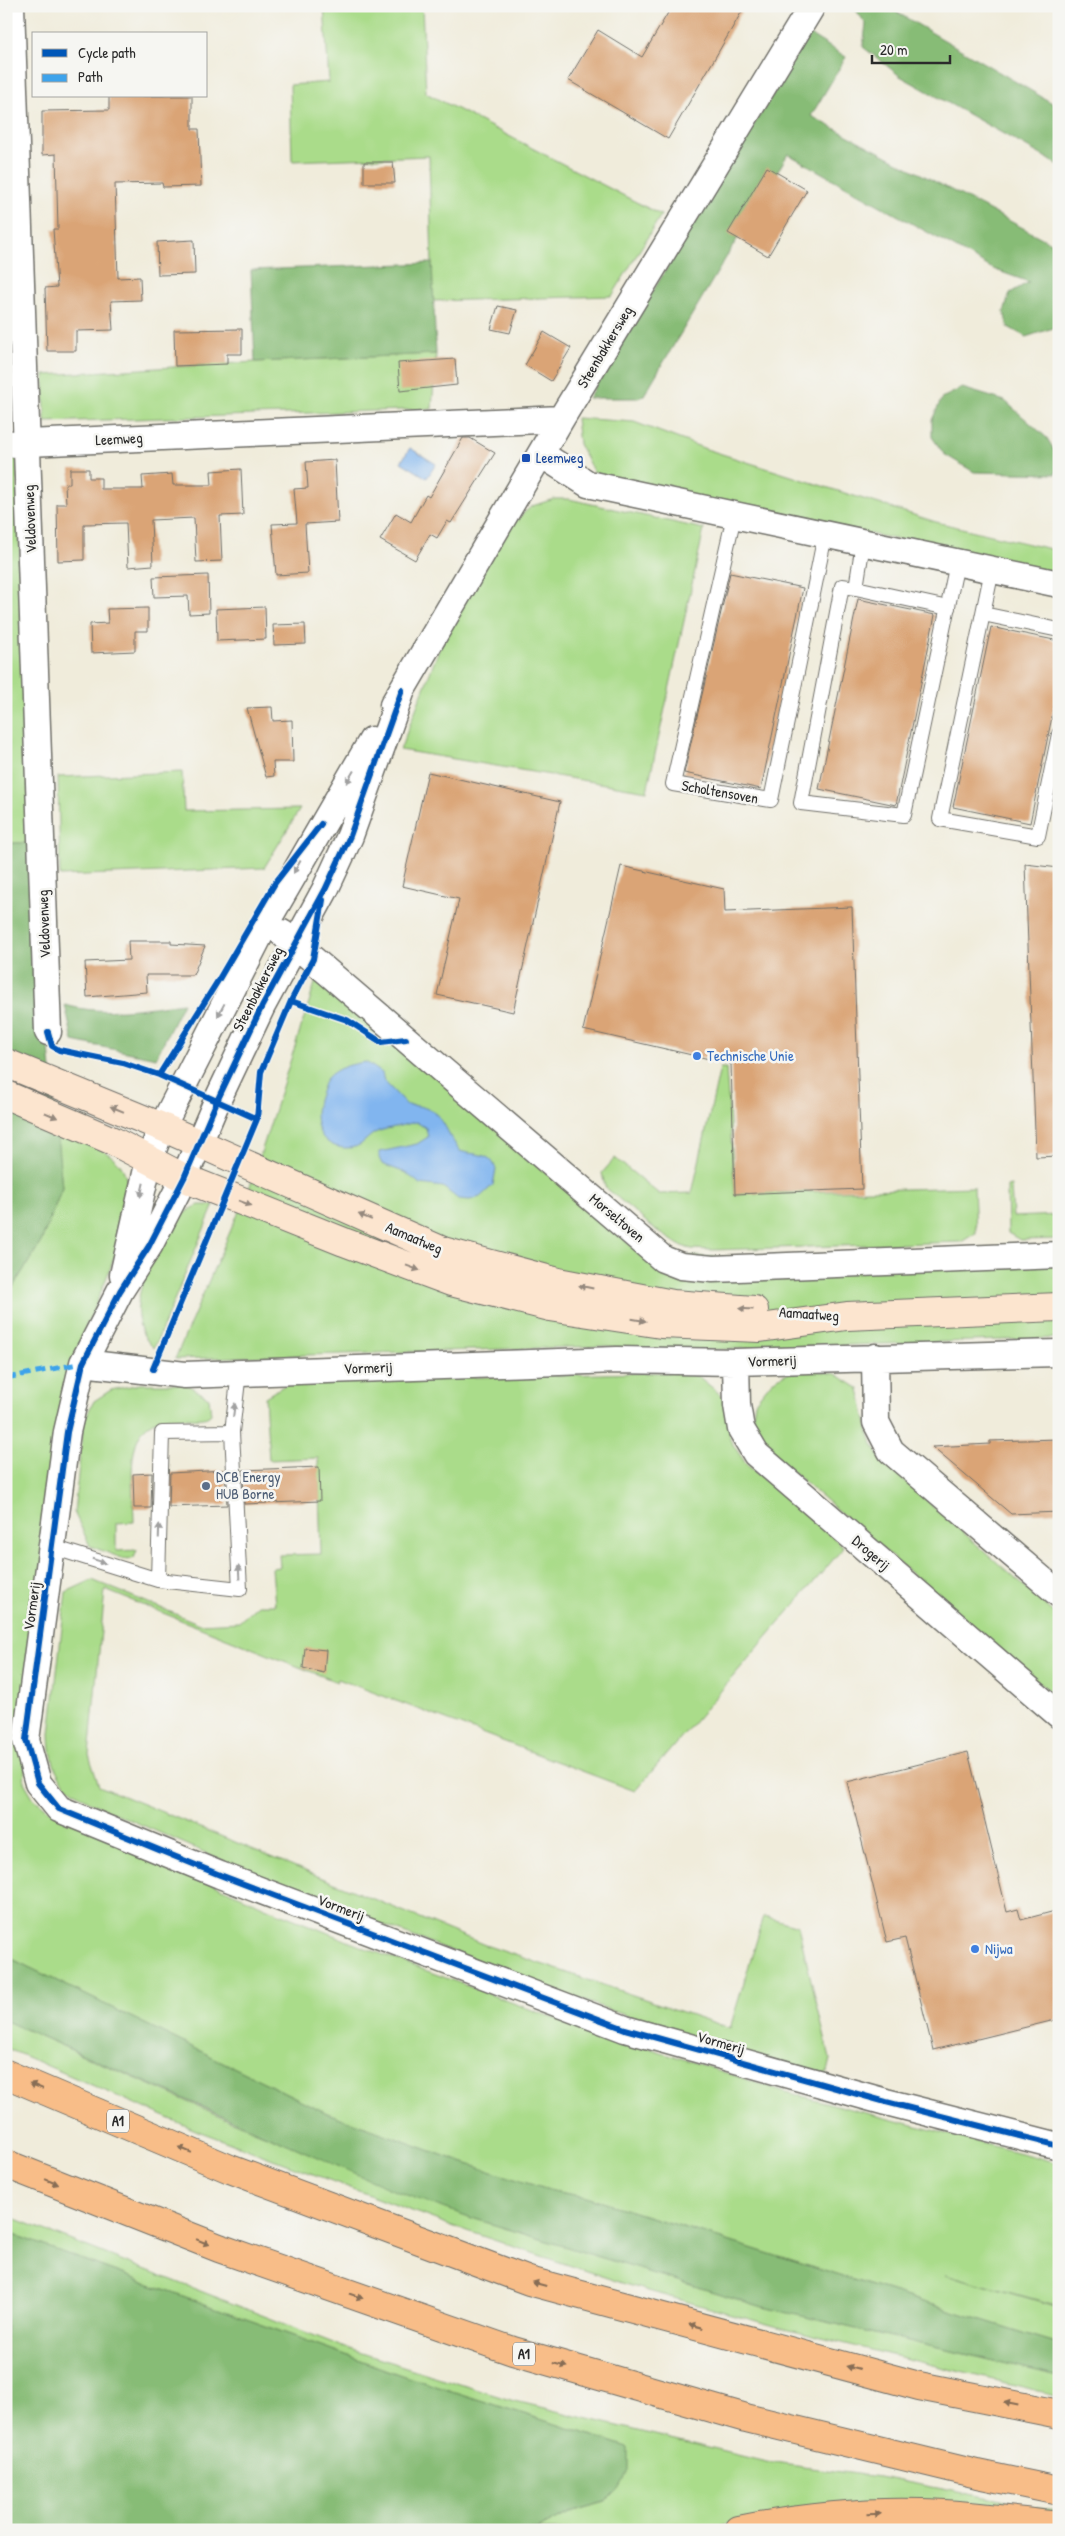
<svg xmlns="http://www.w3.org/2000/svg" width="1065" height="2536" viewBox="0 0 1065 2536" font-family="'Patrick Hand',sans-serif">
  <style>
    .green { fill: #aadc8a; stroke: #6a845a }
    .forest { fill: #87bc76; stroke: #597450 }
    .water { fill: #81b5ef; stroke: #56708d }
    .building { fill: #daa476 }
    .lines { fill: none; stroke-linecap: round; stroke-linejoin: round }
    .service-casing { stroke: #706f69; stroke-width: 16 }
    .minor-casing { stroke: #706f69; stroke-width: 29 }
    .secondary-casing { stroke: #706f69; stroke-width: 30 }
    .motorway-casing { stroke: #706f69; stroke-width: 30 }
    .service { stroke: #fff; stroke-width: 14 }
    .minor { stroke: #fff; stroke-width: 26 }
    .secondary { stroke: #fce5cf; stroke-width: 28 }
    .motorway { stroke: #f8bd88; stroke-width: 28 }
    .quiet { stroke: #3ea3eb; stroke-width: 5; stroke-dasharray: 10 5; stroke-linecap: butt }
    .cycleway-casing { stroke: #f6f6f2; stroke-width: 9 }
    .cycleway { stroke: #0057b8; stroke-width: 6 }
    .oneway { fill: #a0a0a0 }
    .oneway2 { fill: #94887d }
    .oneway3 { fill: #876d55 }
    .transit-dot { fill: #1a4fb4; stroke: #f6f6f2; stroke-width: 2 }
    .shop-dot { fill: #3f7fe0; stroke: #f6f6f2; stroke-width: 2 }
    .service-dot { fill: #5c6f8a; stroke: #f6f6f2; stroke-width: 2 }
    .labels { text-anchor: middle; stroke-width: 5; stroke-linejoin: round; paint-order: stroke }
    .shield { fill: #f6f6f2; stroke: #686867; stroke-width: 1 }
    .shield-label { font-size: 14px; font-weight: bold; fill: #2b2b2b }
    .street-label { font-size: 15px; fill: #2b2b2b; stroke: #f6f6f2 }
    .transit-label { font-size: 15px; fill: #164399; stroke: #f6f6f2; text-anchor: start }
    .shop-label { font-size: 15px; fill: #366cbe; stroke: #f6f6f2; text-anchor: start }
    .service-label { font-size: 15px; fill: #4e5e75; stroke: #f6f6f2; text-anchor: start }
  </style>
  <rect width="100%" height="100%" fill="#f6f6f2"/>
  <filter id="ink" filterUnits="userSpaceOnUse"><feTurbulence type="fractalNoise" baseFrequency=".02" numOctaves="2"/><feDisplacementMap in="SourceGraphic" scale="10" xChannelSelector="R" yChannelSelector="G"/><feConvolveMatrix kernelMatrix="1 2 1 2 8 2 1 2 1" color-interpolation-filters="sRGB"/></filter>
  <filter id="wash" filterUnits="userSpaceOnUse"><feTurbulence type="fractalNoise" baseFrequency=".0096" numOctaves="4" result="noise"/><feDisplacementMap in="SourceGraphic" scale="20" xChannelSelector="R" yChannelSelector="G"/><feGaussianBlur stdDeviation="1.12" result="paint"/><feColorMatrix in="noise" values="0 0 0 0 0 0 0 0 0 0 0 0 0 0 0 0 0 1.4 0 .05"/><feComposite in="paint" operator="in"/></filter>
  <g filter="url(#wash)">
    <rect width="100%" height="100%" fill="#f0ecdb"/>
    <!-- green -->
    <path class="green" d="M 324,6 L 422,6 L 426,93 L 661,215 L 612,296 L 433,301 L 429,156 L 292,161 L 290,85 L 329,82 Z
      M 436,354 L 432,409 L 45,422 L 44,375 L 255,362 Z
      M 576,418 L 634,422 L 706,449 L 936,522 L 1059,551 L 1059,573 L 611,480 L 593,471 L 579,444 Z
      M 6,450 L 16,450 L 30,843 L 6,843 Z
      M 554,499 L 569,499 L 704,529 L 647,791 L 400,750 L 447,629 L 511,524 L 532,506 Z
      M 182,772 L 184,811 L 300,809 L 264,868 L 60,876 L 58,777 Z
      M 318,974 L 642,1255 L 1059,1265 L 1059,1338 L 674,1351 L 606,1346 L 175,1359 L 252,1181 Z
      M 720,1068 L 726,1068 L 735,1194 L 974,1187 L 976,1233 L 961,1242 L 712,1250 L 691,1249 L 679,1245 L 656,1230 L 605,1187 L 602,1173 L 615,1158 L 659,1194 L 692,1193 Z
      M 56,1131 C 76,1139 102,1146 117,1161 C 153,1197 89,1313 75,1354 C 64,1386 59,1416 54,1450 L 24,1782 L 34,1799 L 50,1811 L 272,1910 L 360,1946 L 540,2013 L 786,2092 L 1059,2163 L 1059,2306 L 945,2274 L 1059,2307 L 1059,2344 L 586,2197 L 552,2191 L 458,2161 L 327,2113 L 6,1956 L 6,1298 L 41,1242 L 62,1188 Z
      M 1011,1186 L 1013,1217 L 1059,1215 L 1059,1239 L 1020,1240 L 1008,1233 L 1007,1187 Z
      M 199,1205 L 214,1205 L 154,1348 C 122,1319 144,1273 162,1243 C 166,1235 170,1226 176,1220 C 183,1213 191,1209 199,1205 Z
      M 813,1370 L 836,1374 L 859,1389 L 870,1438 L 881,1460 L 1059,1617 L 1059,1700 L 759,1443 L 752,1420 L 755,1402 L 772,1381 L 787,1373 Z
      M 678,1372 L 698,1376 L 727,1400 L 730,1440 L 746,1464 L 844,1547 L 635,1791 L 338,1679 L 337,1682 L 105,1590 L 89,1755 L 99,1786 L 485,1945 L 730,2028 L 764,1916 L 798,1926 L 830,2059 L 826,2076 L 696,2040 L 576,1998 L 295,1892 L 94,1804 C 61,1786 51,1773 50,1734 L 66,1592 L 92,1580 L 200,1624 L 239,1622 L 258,1605 L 275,1605 L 272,1568 L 280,1567 L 279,1555 L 321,1554 L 318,1458 L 269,1460 L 265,1397 L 290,1382 Z
      M 140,1384 L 186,1384 L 209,1398 L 211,1414 C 206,1420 197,1418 189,1418 C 179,1418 168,1417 158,1420 C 122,1430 134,1493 134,1522 L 116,1523 L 116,1551 L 137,1550 L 134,1558 L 127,1560 L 90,1546 L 74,1512 L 84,1420 L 94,1401 L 111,1390 Z
      M 6,2021 L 229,2120 L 472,2218 L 763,2307 L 1059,2376 L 1059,2396 L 789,2330 L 634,2287 L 452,2226 L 198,2131 L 6,2048 Z
      M 6,2215 L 346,2348 L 507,2399 L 766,2462 L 879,2477 L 1059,2511 L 1059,2514 L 732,2522 L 707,2530 L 537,2530 L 573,2511 L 606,2502 L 628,2447 L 401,2375 L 6,2232 Z"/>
    <!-- forest -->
    <path class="forest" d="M 853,6 L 886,6 L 1059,107 L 1059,165 L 900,76 L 863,47 L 866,24 Z
      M 809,34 L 846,57 L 811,116 L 1059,247 L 1059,324 L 1053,328 L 1026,337 L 1008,327 L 1004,312 L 1010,293 L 1029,282 L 993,269 L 788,154 L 644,395 L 638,398 L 588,398 Z
      M 432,263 L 436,354 L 255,362 L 251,270 Z
      M 962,388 L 1005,401 L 1047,438 L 1059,459 L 1056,474 L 974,472 L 944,454 L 932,437 L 932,420 L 942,398 Z
      M 6,843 L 30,843 L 62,1188 L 41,1242 L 6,1298 Z
      M 183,1003 L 156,1058 L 73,1041 L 65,1005 C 104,1016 144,1008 183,1003 Z
      M 6,1956 L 327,2113 L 458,2161 L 552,2191 L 586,2197 L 1059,2344 L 1059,2376 L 763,2307 L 472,2218 L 395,2191 L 6,2021 Z
      M 6,2232 L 401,2375 L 628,2447 L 628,2472 L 619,2488 L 605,2502 L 573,2511 L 537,2530 L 6,2530 Z"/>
    <!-- water -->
    <path class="water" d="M 410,448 L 436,464 L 427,478 L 401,462 Z
      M 366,1062 L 382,1073 L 384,1081 L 407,1105 C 445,1106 442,1128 460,1151 C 475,1156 490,1151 496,1169 L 493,1185 L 480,1197 L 470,1200 L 458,1199 L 443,1187 L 420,1184 L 406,1173 L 382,1164 L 379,1158 L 380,1152 L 417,1144 L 428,1137 L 426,1128 L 416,1122 C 404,1125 390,1128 379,1131 C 365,1136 364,1149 345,1148 C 315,1146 311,1115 321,1092 C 323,1088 324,1081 327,1078 C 337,1067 352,1064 366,1062 Z"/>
    <g id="blocks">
      <!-- building -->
      <path class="building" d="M 672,6 L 745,6 L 668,139 L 568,80 L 598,30 L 642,57 Z
        M 109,96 L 192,96 L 192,129 L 199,129 L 201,186 L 163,187 L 162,183 L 115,184 L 118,278 L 140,277 L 141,300 L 111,301 L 113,330 L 76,331 L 76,351 L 47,351 L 45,288 L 57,287 L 53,229 L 58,229 L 56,154 L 42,155 L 42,111 L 109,110 Z
        M 364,162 L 393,162 L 395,183 L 364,183 Z
        M 767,167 L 807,190 L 768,256 L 728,233 Z
        M 194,240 L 195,274 L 158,275 L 157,242 Z
        M 498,306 L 517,310 L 510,333 L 491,329 Z
        M 242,329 L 242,354 L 227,354 L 227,364 L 175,366 L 174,330 Z
        M 544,332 L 571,348 L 551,381 L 525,365 Z
        M 455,359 L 457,385 L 400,391 L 398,363 Z
        M 463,438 L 470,438 L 495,453 L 451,523 L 447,521 L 437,538 L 430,534 L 415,560 L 380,540 L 396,513 L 411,522 L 426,495 L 429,497 Z
        M 335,460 L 338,522 L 305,524 L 308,573 L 276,575 L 272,524 L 297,523 L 294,489 L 308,488 L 306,462 Z
        M 70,469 L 89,469 L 89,478 L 101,478 L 101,489 L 143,489 L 142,476 L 172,474 L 173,485 L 212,485 L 211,471 L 241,469 L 243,515 L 220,516 L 222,561 L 196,562 L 194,518 L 151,520 L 153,565 L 128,567 L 126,523 L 84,524 L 84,560 L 58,561 L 57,504 L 66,504 L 65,484 L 70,484 Z
        M 730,573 L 803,588 L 761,789 L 684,773 Z
        M 208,575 L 209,613 L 189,614 L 188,596 L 154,597 L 153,577 Z
        M 858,599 L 935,615 L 896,805 L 819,789 Z
        M 265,607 L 266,639 L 217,641 L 216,609 Z
        M 148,608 L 148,631 L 135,631 L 135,651 L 91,653 L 90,624 L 108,623 L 107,609 Z
        M 305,624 L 306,644 L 274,645 L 273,625 Z
        M 991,627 L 1059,641 L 1059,683 L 1030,823 L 953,807 Z
        M 272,707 L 273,721 L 292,720 L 293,762 L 273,762 L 274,776 L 266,777 L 247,708 Z
        M 428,772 L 560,802 L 513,1012 L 437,995 L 459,899 L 402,886 Z
        M 1025,864 L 1059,868 L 1059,1156 L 1036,1157 Z
        M 621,866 L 724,889 L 725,912 L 852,907 L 862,1189 L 735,1194 L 731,1064 L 583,1030 Z
        M 128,941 L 171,941 L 171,944 L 205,946 L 193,975 L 146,975 L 147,992 L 87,997 L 85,962 L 129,960 Z
        M 1059,1439 L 1059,1512 L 1011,1514 L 932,1447 L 990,1444 L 990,1441 Z
        M 319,1467 L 320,1501 L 244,1504 L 243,1470 Z
        M 225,1470 L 227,1505 L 169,1507 L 170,1473 Z
        M 152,1473 L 151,1508 L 134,1508 L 133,1474 Z
        M 305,1648 L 326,1650 L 324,1673 L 303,1668 Z
        M 968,1752 L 1007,1912 L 1018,1909 L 1021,1920 L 1059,1910 L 1059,2019 L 933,2050 L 905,1938 L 887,1942 L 847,1782 Z"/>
    </g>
  </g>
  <g filter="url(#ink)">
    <use href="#blocks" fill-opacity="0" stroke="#706f69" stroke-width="1"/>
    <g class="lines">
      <defs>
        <path id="service" d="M 734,516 L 673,784 L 771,800 L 825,535
          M 863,543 L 856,588 L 842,586 L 801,803 L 904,815 L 957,563
          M 992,570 L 940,819 L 1038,836 L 1059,734
          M 856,588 L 948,608
          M 983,614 L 1059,630
          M 52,1547 L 158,1580 L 240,1589 L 232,1432 L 239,1372
          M 158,1580 L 162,1433 L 232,1432"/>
        <path id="minor" d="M 11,6 L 48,1032
          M 6,444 L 561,419
          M 541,454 L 588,484 L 1059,584
          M 402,690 L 350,836 L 325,890 L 262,1006 L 217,1101 L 184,1178 L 149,1246 L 120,1291 L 83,1363 L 67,1432 L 26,1740 L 38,1783 L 59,1809 L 220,1875 L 625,2029 L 886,2102 L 1059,2146
          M 393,705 L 561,419 L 812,6
          M 282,933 L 663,1259 L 681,1266 L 713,1269 L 1059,1255
          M 123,1275 L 149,1160 L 162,1127 L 267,921 L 372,740
          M 875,1357 L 876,1422 L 891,1451 L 1059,1594
          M 736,1362 L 737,1405 L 741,1429 L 756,1454 L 1059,1715
          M 83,1363 L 185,1375 L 617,1360 L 736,1362 L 1059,1353"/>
        <path id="secondary" d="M 6,1063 L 162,1127 L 443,1251 L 558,1282 L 673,1304 L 754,1310
          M 6,1095 L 113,1141 L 184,1178 L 344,1242 L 451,1282 L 550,1307 L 661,1324 L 760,1328 L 847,1316 L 1059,1307"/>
        <path id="motorway" d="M 6,2074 L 230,2169 L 529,2281 L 919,2386 L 1059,2414
          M 6,2164 L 219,2248 L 513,2351 L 746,2418 L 977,2474 L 1059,2491
          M 739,2530 C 799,2518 860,2511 922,2513 C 968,2514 1013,2521 1059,2526"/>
      </defs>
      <!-- service casing -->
      <use href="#service" class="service-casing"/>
      <!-- minor casing -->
      <use href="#minor" class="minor-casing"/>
      <!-- secondary casing -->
      <use href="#secondary" class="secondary-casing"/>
      <!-- motorway casing -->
      <use href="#motorway" class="motorway-casing"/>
      <!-- service -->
      <use href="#service" class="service"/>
      <!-- minor -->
      <use href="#minor" class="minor"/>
      <!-- secondary -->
      <use href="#secondary" class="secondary"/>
      <!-- motorway -->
      <use href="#motorway" class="motorway"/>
      <!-- quiet -->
      <path class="quiet" d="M 6,1378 L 83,1363"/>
      <defs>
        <path id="cycleway" d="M 402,690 L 350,836 L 325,890 L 262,1006 L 217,1101 L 184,1178 L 149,1246 L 120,1291 L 83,1363 L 67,1432 L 26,1740 L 38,1783 L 59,1809 L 220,1875 L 625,2029 L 886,2102 L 1059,2146
          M 291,1001 L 347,1020 L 381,1042 L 406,1039
          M 48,1032 L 52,1046 L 59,1050 L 123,1063 L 159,1075 L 257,1119
          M 159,1075 L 219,979 L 275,883 L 321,824
          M 153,1369 L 257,1119 L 261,1072 L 291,1001 L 313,959 L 323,900"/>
      </defs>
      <!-- cycleway casing -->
      <use href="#cycleway" class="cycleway-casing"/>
      <!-- cycleway -->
      <use href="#cycleway" class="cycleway"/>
    </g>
    <!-- one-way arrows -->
    <defs><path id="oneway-solid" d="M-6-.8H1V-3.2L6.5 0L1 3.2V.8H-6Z" transform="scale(1.25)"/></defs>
    <g class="oneway">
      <use href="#oneway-solid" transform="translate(350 777) rotate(121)"/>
      <use href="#oneway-solid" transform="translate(297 867) rotate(119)"/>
      <use href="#oneway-solid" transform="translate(221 1010) rotate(118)"/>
      <use href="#oneway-solid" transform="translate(142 1190) rotate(103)"/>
      <use href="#oneway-solid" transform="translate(234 1410) rotate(-83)"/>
      <use href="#oneway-solid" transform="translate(159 1531) rotate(-88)"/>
      <use href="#oneway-solid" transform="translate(99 1561) rotate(18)"/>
      <use href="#oneway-solid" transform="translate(239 1572) rotate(-93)"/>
    </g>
    <g class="oneway2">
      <use href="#oneway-solid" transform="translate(117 1109) rotate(-158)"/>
      <use href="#oneway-solid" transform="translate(51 1115) rotate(23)"/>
      <use href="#oneway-solid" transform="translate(245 1203) rotate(21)"/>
      <use href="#oneway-solid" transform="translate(365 1217) rotate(-157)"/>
      <use href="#oneway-solid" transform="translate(413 1268) rotate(20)"/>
      <use href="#oneway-solid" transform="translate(586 1287) rotate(-169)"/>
      <use href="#oneway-solid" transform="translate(746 1309) rotate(-176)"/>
      <use href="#oneway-solid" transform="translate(639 1320) rotate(9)"/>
    </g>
    <g class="oneway3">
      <use href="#oneway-solid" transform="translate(36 2086) rotate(-157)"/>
      <use href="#oneway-solid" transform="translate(185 2150) rotate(-157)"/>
      <use href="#oneway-solid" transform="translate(52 2182) rotate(22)"/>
      <use href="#oneway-solid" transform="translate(203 2242) rotate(22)"/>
      <use href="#oneway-solid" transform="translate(539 2284) rotate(-165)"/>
      <use href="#oneway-solid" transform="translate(356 2296) rotate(19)"/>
      <use href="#oneway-solid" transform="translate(696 2326) rotate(-165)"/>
      <use href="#oneway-solid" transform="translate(560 2365) rotate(16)"/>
      <use href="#oneway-solid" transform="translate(853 2368) rotate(-165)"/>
      <use href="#oneway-solid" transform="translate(1011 2404) rotate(-168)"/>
      <use href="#oneway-solid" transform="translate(874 2514) rotate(-2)"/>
    </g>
  </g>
  <!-- markers -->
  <rect class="transit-dot" x="521" y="453" width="10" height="10" rx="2.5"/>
  <g class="shop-dot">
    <circle cx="697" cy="1056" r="5"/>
    <circle cx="975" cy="1949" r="5"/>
  </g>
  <circle class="service-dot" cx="206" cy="1486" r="5"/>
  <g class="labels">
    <!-- shield labels -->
    <g class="shield">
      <rect x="107" y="2109.5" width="22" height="23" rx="4"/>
      <rect x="513" y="2342.5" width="22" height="23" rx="4"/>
    </g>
    <g class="shield-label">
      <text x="118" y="2126">A1</text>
      <text x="524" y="2359">A1</text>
    </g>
    <!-- street labels -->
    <g class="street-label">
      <text transform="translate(605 347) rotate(-59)" y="5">Steenbakkersweg</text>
      <text transform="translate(119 439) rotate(-3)" y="5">Leemweg</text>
      <text transform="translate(30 519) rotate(-92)" y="5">Veldovenweg</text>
      <text transform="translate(720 792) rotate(10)" y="5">Scholtensoven</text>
      <text transform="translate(44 924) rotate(-92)" y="5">Veldovenweg</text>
      <text transform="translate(258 989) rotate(-63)" y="5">Steenbakkersweg</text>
      <text transform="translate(617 1218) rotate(40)" y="5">Morseltoven</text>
      <text transform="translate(414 1238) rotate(23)" y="5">Aamaatweg</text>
      <text transform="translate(809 1314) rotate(4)" y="5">Aamaatweg</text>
      <text transform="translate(772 1361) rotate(-2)" y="5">Vormerij</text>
      <text transform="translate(368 1368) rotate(-2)" y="5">Vormerij</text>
      <text transform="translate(871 1553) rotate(41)" y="5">Drogerij</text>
      <text transform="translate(32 1606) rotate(-82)" y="5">Vormerij</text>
      <text transform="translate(341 1908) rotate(21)" y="5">Vormerij</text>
      <text transform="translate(721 2043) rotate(16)" y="5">Vormerij</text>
    </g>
    <!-- transit labels -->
    <g class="transit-label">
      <text x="536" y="463">Leemweg</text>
    </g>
    <!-- shop labels -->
    <g class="shop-label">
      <text x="707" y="1061">Technische Unie</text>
      <text x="985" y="1954">Nijwa</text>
    </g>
    <!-- service labels -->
    <g class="service-label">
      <text x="216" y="1482">DCB Energy<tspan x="216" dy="17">HUB Borne</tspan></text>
    </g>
  </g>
  <!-- margin -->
  <rect width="1065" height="2536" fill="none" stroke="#f6f6f2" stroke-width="25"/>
  <!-- legend -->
  <rect x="32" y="32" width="175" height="65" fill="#f6f6f2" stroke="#a5a5a2"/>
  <rect x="42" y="49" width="25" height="8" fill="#0057b8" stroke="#a5a5a2"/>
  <text x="78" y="58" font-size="15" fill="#2b2b2b">Cycle path</text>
  <rect x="42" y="74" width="25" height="8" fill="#3ea3eb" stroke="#a5a5a2"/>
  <text x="78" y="82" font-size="15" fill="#2b2b2b">Path</text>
  <!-- scale -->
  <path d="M872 55v8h78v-8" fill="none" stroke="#2b2b2b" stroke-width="2.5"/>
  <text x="880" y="55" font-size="15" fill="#2b2b2b" stroke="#f6f6f2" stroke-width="4" paint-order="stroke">20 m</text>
</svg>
